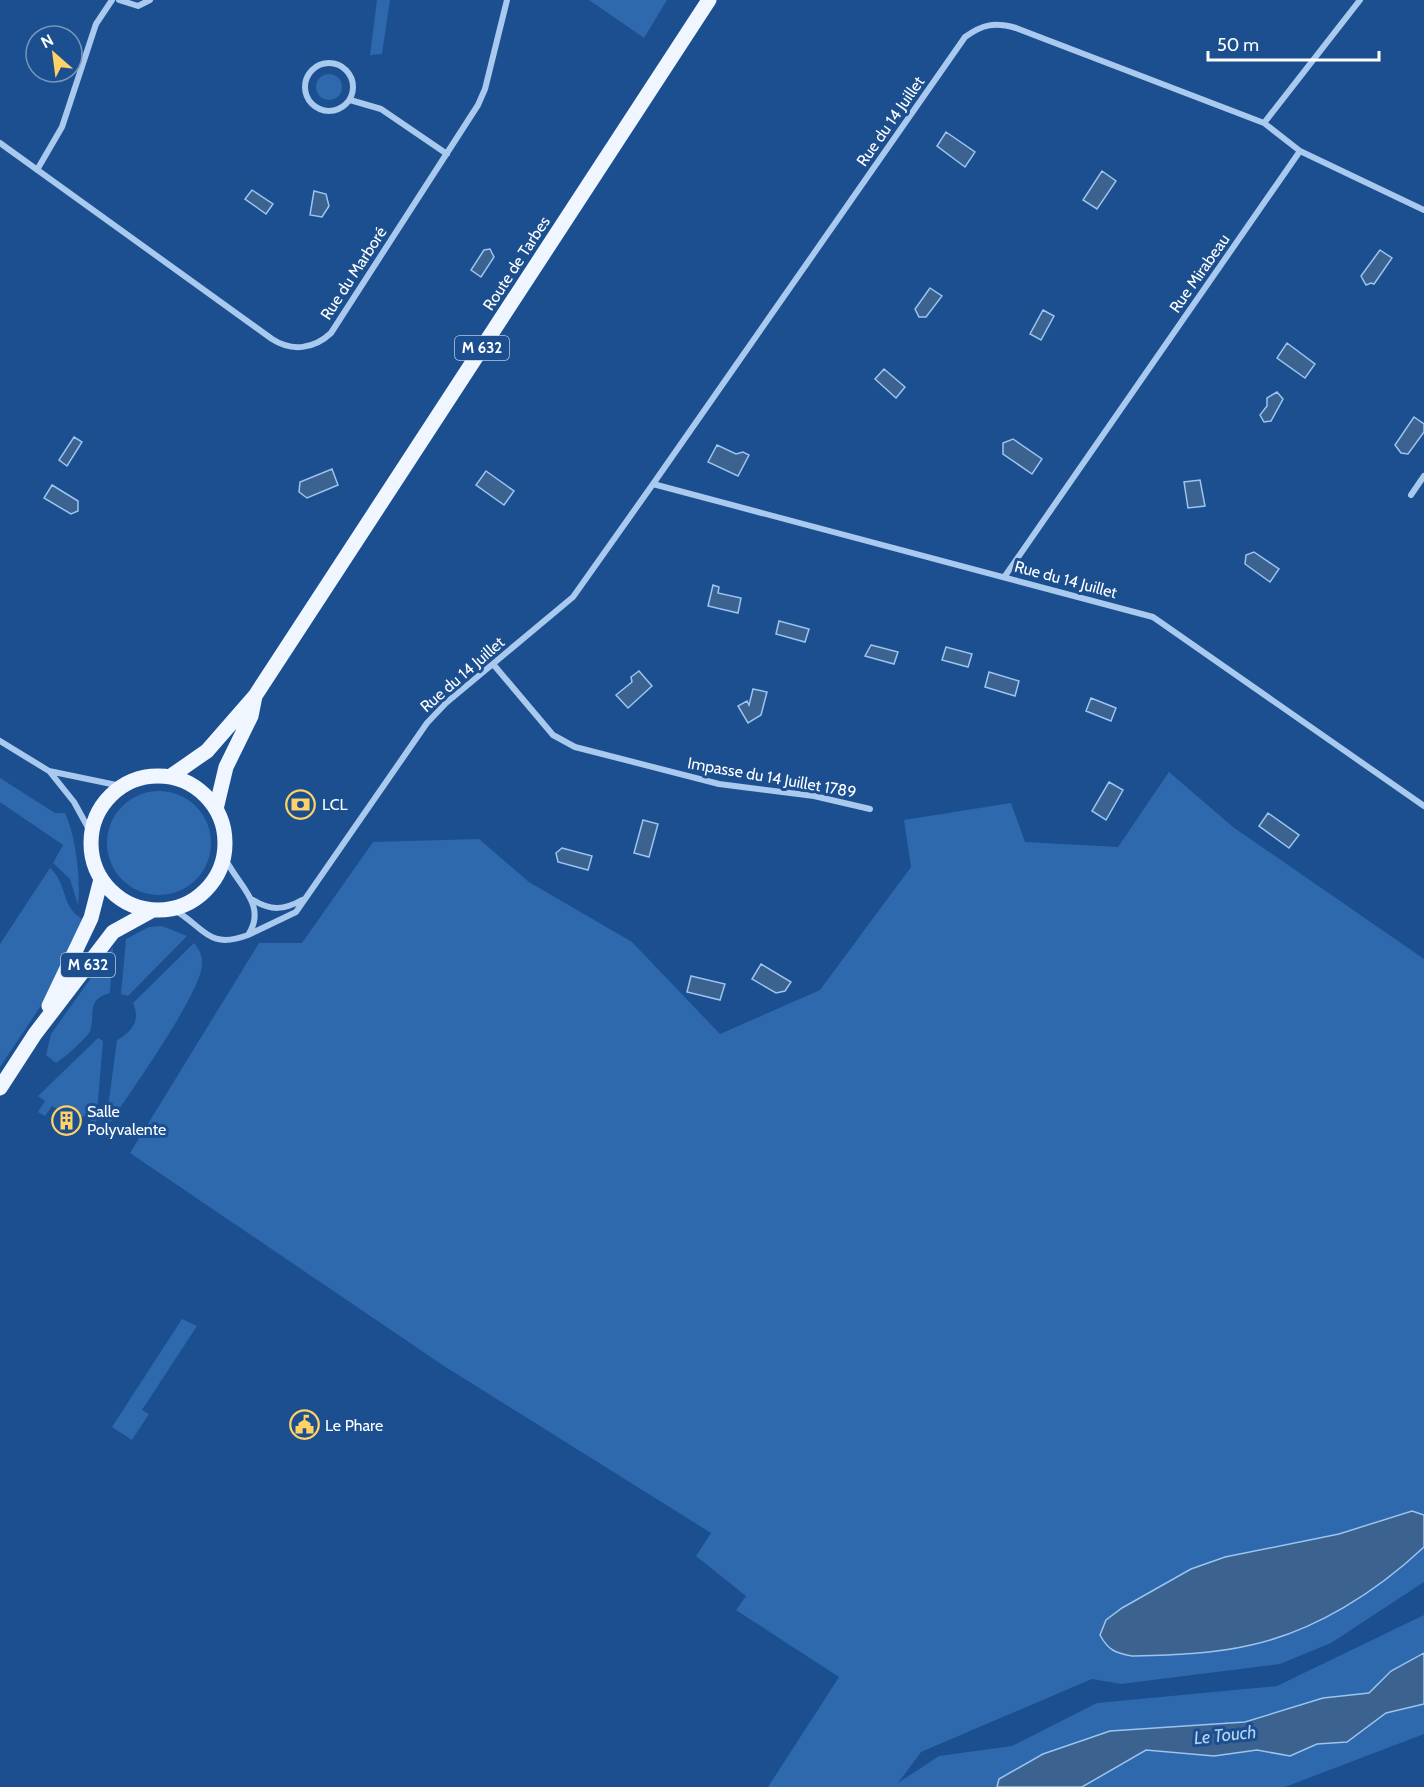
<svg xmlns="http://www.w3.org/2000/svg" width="1424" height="1787" viewBox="0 0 1424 1787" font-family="Cabin,sans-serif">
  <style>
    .green { fill: #2e69ad }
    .water { fill: #3c6290; stroke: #9cc4f0; stroke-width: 1.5 }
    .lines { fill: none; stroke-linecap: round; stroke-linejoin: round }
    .street { stroke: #a9c9ee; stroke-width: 6 }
    .primary { stroke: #f0f6ff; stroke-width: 15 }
    .labels { text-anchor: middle; stroke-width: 6; stroke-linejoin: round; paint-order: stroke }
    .shield { fill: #1b4f8f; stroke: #bbcadd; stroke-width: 1.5 }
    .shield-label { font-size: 15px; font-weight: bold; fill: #fff }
    .street-label { font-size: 16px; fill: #fff; stroke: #1b4f8f }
    .poi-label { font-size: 16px; fill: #fff; stroke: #1b4f8f; text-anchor: start }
    .water-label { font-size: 18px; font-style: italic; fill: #b5d3f5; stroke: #1b4f8f }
  </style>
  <rect width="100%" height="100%" fill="#1b4f8f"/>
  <!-- green -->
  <path class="green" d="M 377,0 L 390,0 L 382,54 L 370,55 Z
    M 589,0 L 667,0 L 644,38 Z
    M316 87a13 13 0 1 1 26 0a13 13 0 1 1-26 0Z
    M 1169,772 L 1233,827 L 1424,959 L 1424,1582 L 1331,1643 L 1280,1664 L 1121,1684 L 1092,1679 L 921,1752 L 898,1783 L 939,1756 L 1012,1746 L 1097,1703 L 1277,1686 L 1424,1615 L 1424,1653 L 1391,1671 L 1369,1693 L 1323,1698 L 1245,1722 L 1110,1731 L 999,1779 L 997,1787 L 768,1787 L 839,1677 L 736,1610 L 746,1596 L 696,1556 L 711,1533 L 444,1366 L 130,1153 L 259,943 L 302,943 L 373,842 L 479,839 L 529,882 L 632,942 L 720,1034 L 820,990 L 911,867 L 904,820 L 1011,803 L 1025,842 L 1118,847 Z
    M 0,778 L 55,813 L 65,813 C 76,837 81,879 78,905 L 70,879 L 53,863 L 63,845 L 0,802 Z
    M107 843a52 52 0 1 1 104 0a52 52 0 1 1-104 0Z
    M 50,868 C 68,884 60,905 82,919 C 67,973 30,1021 0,1067 L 0,944 Z
    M 162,926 L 187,936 L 128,996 L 121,994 L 126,939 L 149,927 Z
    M 194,943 C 199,949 203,956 202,964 C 202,993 127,1096 108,1126 L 106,1122 L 117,1040 C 132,1032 141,1020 133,1003 Z
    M 113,947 L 110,993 C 85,1000 96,1015 90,1031 C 88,1037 62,1060 56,1063 L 46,1055 L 51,1034 Z
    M 98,1038 L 103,1041 L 96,1124 L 84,1116 L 77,1119 L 52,1106 L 45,1116 L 38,1112 L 45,1101 L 38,1096 Z
    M 182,1319 L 197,1326 L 142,1410 L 149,1414 L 132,1440 L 112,1427 Z
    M 1424,1704 L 1424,1734 L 1285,1787 L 1082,1787 L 1146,1750 L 1214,1756 L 1257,1750 L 1290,1756 L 1316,1744 L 1347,1742 L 1386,1713 Z"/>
  <!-- water -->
  <path class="water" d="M 946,132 L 975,152 L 965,167 L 937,146 Z
    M 1102,171 L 1116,181 L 1097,209 L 1083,200 Z
    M 252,190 L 273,204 L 266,214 L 245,199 Z
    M 314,191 L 326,194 L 329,206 L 322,217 L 310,215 Z
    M 490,249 L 494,257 L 481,277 L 471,270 L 484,250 Z
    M 1380,250 L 1392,258 L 1374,284 L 1371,283 L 1366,285 L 1361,276 Z
    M 930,288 L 942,296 L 926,317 L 919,317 L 915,309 Z
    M 1043,310 L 1054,316 L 1041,340 L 1030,334 Z
    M 1287,343 L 1315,364 L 1305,378 L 1277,358 Z
    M 884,369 L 905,387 L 896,398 L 875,379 Z
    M 1277,392 L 1283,399 L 1271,421 L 1264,422 L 1260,415 L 1267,406 L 1267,398 Z
    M 1414,417 L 1424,424 L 1424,432 L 1408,454 L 1401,453 L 1395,445 Z
    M 74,437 L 82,442 L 67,466 L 59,460 Z
    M 1013,439 L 1042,459 L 1032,474 L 1003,454 L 1003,443 Z
    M 717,445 L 736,454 L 743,452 L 749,455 L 738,476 L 708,462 Z
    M 332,469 L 338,485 L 307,498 L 299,492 L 300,482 Z
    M 486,471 L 514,491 L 504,505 L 476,485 Z
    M 1200,480 L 1205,506 L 1188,508 L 1184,482 Z
    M 52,485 L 78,501 L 78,511 L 71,514 L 44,498 Z
    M 1254,552 L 1279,569 L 1270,582 L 1245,564 L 1246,555 Z
    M 713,585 L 719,587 L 718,593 L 741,598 L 738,613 L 708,606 Z
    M 779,621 L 809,629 L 805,642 L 776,634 Z
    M 871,645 L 898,652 L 894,664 L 865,656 Z
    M 946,647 L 972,654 L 968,667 L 942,660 Z
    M 639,671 L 652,686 L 628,708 L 616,695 L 632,682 L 631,677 Z
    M 989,672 L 1019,681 L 1015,696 L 985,687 Z
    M 753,689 L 767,692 L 761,715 L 748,723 L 738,706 L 747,701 L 749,705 Z
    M 1091,698 L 1116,708 L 1111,721 L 1086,711 Z
    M 1109,782 L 1123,790 L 1106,820 L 1092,811 Z
    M 1268,813 L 1299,835 L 1289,848 L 1259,826 Z
    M 643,820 L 658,824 L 649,857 L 634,853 Z
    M 562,848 L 592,856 L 588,870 L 558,862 L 556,853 Z
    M 761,964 L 791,982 L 785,991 L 776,993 L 752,979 Z
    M 691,976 L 725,984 L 720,1000 L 687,992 Z
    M 1412,1511 L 1424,1515 L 1424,1547 C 1376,1592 1315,1631 1251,1645 C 1213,1654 1171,1655 1132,1656 C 1115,1653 1108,1650 1100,1635 L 1106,1620 L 1122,1608 L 1191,1569 L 1225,1557 L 1339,1534 Z
    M 1424,1653 L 1424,1704 L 1386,1713 L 1347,1742 L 1317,1744 L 1290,1756 L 1257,1750 L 1214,1756 L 1146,1750 L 1082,1787 L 997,1787 L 999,1779 L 1043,1754 L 1110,1731 L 1245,1722 L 1323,1698 L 1369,1693 L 1391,1671 Z"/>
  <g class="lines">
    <!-- street -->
    <path class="street" d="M 119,0 L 138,6 L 150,0
      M305 87a24 24 0 1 1 48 0a24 24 0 1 1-48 0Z
      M 350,100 L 381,109 L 447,154
      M 1264,123 L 1016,28 C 995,22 983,24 965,37 L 653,484 L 1153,617 L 1424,806
      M 0,143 L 272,339 C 292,352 314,349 331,333 L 478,105 L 485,89 L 507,0
      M 1300,151 L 1424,210
      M 37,170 L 62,127 L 96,24 L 112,0
      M 1411,495 L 1424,476
      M 1005,576 L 1300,151 L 1264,123 L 1360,0
      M 493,664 L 553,735 L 575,747 L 719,784 L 814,796 L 870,809
      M 0,741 L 49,771 L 121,786
      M 50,772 L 74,802 L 91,833
      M 253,900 C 271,911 284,910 302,900
      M 171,908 C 204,925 206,951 248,935 C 269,904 235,883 224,856
      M 248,935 L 296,912 L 427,723 L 446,703 L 573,597 L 653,484"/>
    <!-- primary -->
    <path class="primary" d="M91 843a67 67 0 1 1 134 0a67 67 0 1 1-134 0Z
      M 171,776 L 207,751 L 255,696 L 709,0
      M 216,809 L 226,767 L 251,716 L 255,696
      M 49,1006 L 91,918 L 101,879
      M 0,1088 L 35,1034 L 113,932 L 153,910"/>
  </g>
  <!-- icons -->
  <defs>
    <symbol id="bank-ring" viewBox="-11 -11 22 22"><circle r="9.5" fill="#1b4f8f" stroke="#ffd166" stroke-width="1.5"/><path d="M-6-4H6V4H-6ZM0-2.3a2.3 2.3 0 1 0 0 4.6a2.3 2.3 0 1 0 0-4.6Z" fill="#ffd166"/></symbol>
    <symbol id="building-ring" viewBox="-11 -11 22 22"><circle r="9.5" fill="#1b4f8f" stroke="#ffd166" stroke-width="1.5"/><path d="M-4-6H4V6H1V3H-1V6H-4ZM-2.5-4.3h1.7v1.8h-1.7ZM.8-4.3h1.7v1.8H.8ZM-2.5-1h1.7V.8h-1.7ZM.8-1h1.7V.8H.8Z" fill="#ffd166"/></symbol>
    <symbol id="civic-ring" viewBox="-11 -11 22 22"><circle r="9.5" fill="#1b4f8f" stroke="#ffd166" stroke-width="1.5"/><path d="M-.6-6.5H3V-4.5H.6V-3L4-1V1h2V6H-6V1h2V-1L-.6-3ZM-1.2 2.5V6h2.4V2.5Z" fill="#ffd166"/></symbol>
  </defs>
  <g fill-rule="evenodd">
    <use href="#bank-ring" x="284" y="788" width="33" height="33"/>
    <use href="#building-ring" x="50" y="1104" width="33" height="33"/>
    <use href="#civic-ring" x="288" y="1408" width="33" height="33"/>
  </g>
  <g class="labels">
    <!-- shield labels -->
    <g class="shield">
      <rect x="455" y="336" width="54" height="24" rx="4.5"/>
      <rect x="61" y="953" width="54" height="24" rx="4.5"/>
    </g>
    <g class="shield-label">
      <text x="482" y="353">M 632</text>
      <text x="88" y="970">M 632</text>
    </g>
    <!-- street labels -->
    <g class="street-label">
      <text transform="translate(890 121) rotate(-55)" y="6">Rue du 14 Juillet</text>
      <text transform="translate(516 263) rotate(-57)" y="6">Route de Tarbes</text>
      <text transform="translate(353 273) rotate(-57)" y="6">Rue du Marboré</text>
      <text transform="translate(1199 273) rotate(-55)" y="6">Rue Mirabeau</text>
      <text transform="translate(1066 579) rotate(15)" y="6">Rue du 14 Juillet</text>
      <text transform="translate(462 674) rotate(-41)" y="6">Rue du 14 Juillet</text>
      <text transform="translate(772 777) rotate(10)" y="6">Impasse du 14 Juillet 1789</text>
    </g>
    <!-- poi labels -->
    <g class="poi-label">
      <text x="322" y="810">LCL</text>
      <text x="87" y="1117">Salle<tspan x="87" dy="18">Polyvalente</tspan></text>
      <text x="325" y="1431">Le Phare</text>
    </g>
    <!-- water labels -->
    <g class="water-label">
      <text transform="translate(1225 1735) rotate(-6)" y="6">Le Touch</text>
    </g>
  </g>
  <!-- north arrow -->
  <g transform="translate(54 54) rotate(332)"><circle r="28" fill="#1b4f8f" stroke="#7695bc" stroke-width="1.5"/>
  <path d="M0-4.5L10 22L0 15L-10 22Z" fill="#ffd166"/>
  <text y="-9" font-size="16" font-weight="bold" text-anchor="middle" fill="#ffffff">N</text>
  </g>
  <!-- scale -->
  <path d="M1208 51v9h171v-9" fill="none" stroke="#ffffff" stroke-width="3"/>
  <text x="1217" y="51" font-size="18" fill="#ffffff" stroke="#1b4f8f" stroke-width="4.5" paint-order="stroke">50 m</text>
</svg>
